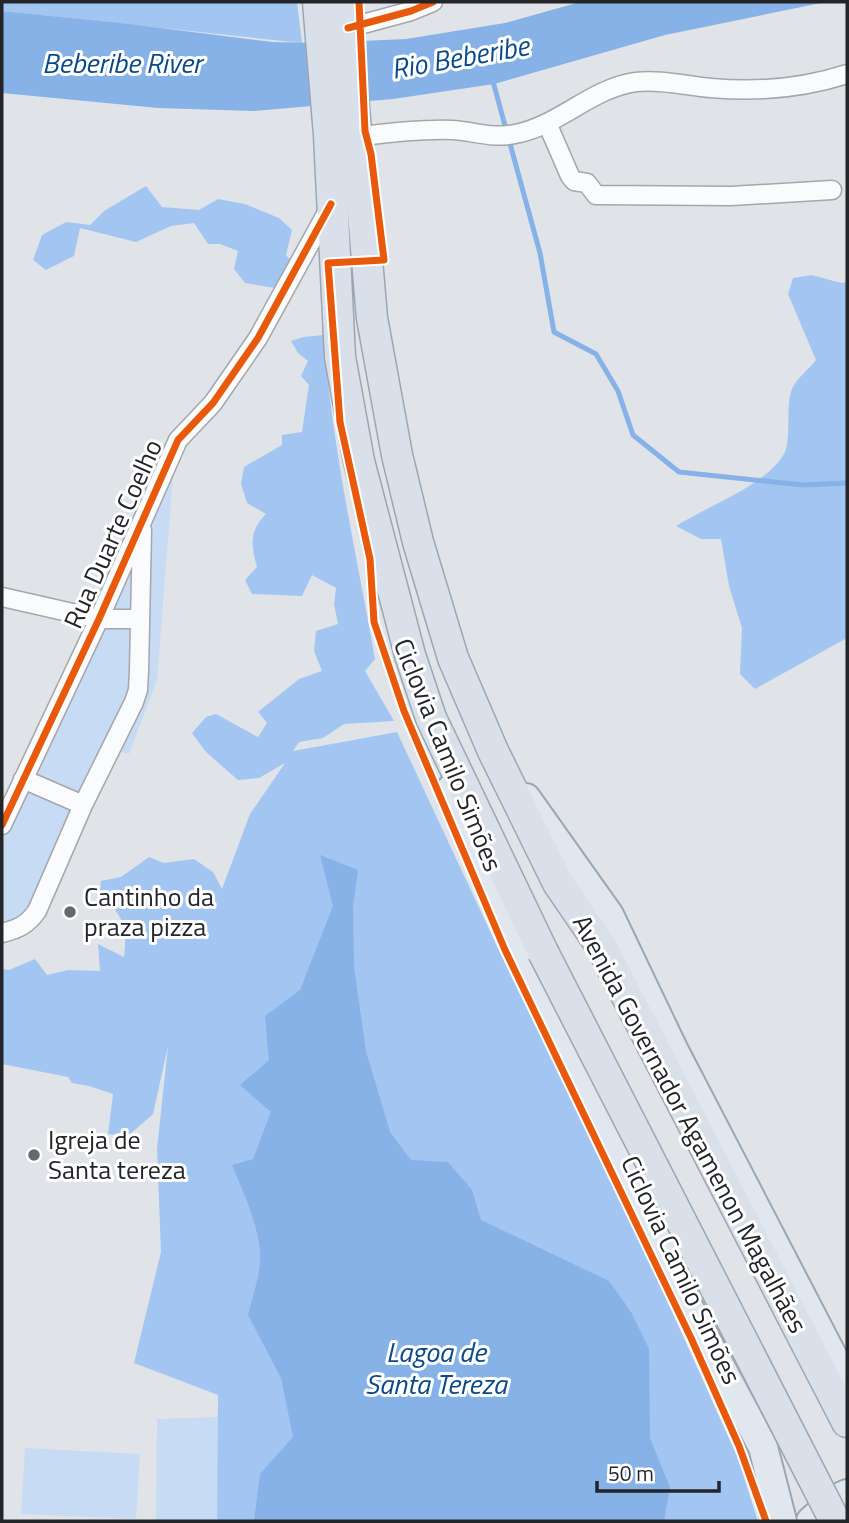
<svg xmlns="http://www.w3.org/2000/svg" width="849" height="1523" viewBox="0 0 849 1523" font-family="'Titillium Web',sans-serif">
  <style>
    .green { fill: #c7dbf5 }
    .forest { fill: #a2c6f1 }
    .water { fill: #86b2e7 }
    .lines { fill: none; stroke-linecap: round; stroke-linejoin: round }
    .stream { stroke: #86b2e7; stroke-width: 5 }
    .minor-casing { stroke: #a4a6aa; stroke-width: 21 }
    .primary-casing { stroke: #9ba6b3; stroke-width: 32 }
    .trunk-casing { stroke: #9ba6b3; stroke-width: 33 }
    .minor { stroke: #fafbfc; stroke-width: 18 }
    .primary { stroke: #e1e7ee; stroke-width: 28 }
    .trunk { stroke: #d9e0ea; stroke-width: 30 }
    .trunk-bridge-casing { stroke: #9ba6b3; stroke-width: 33; stroke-linecap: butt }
    .trunk-bridge { stroke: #d9e0ea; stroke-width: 30 }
    .cycleway-casing { stroke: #fff; stroke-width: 11 }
    .cycleway { stroke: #e8590c; stroke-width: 7 }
    .poi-dot { fill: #65686c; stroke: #fff; stroke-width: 2.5 }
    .labels { text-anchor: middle; stroke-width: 6; stroke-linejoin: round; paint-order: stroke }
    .street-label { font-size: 26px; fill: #232529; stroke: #fff }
    .poi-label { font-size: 26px; fill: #232529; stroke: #fff; text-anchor: start }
    .water-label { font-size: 28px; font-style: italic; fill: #084a8c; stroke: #fff }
  </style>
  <rect width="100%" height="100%" fill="#e0e4e8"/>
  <!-- green -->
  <path class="green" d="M 173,475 L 157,680 L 129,754 L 111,749 L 65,830 L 20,940 L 2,934 L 2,841 Z
    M 218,1417 L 217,1521 L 156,1521 L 157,1419 Z
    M 25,1448 L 140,1454 L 136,1519 L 21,1514 Z"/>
  <!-- forest -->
  <path class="forest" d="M 2,2 L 297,2 L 302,43 L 2,11 Z
    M 146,186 L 162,207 L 199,210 L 218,199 L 245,204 L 279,218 L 292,230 L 286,255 L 294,264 L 281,289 L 245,283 L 234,269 L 238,251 L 220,244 L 208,244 L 194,223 L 171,226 L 136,242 L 80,228 L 74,256 L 46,270 L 33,260 L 42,235 L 66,222 L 90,225 L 104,211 Z
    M 812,275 L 841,283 L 847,282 L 847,638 L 755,689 L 740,674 L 742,628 L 729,586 L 721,539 L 701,539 L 676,526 C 708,506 766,485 784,454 C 792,441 785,405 792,389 C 796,379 809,369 816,360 L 788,294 L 793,278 Z
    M 324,335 C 331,444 356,551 375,659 L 365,671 L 394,721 L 344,724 L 323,738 L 299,742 L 293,751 L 397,732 L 510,974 L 614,1183 L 737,1456 L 758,1521 L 217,1521 L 218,1395 L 134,1363 L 161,1252 L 157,1149 L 168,1046 L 153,1114 L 128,1136 L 108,1134 L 113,1094 L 89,1086 L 72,1083 L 68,1077 L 2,1064 L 2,969 L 9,970 L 35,959 L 47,975 L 68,970 L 100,971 L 98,944 L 124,957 C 128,923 122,917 100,892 L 101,881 L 121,877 L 149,857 L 164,863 L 194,859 L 213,872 L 222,889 L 250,814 L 285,763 L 259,778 L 238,780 L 206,752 L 192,733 L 206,717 L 216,714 L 258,737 L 267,723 L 258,712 L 299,679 L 322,671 L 314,651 L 316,631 L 338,624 L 334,604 L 336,588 L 312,575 L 302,596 L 252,594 L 245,580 L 257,567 C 251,545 249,531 266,514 L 247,503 L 241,484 L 244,467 L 282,445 L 282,435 L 302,432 L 309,385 L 301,376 L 308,361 L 298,353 L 291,341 L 303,337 Z"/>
  <!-- water -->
  <path class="water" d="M 580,2 L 826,2 L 665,35 L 494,84 L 393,99 L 254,111 L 158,108 L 2,93 L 2,11 L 129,24 L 273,42 L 316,43 L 406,39 L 505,23 Z
    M 320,855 L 358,870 L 353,906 L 354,967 L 366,1051 L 390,1132 L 411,1160 L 448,1162 L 472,1190 L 481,1220 L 609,1281 L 631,1312 L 649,1349 L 650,1438 L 670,1487 L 664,1521 L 254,1521 L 260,1474 L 293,1437 L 281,1378 L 248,1315 C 252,1298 259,1279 260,1261 C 262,1233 243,1191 232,1165 L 253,1159 L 271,1112 L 240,1085 L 269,1060 L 265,1016 L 300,990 L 333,906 Z"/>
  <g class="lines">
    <!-- stream -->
    <path class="stream" d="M 492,78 L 540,253 L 554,332 L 596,354 L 618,391 L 633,435 L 679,472 L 803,485 L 847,483"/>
    <defs>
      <path id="minor" d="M 348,28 L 411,11 L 433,2
        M 547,123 L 570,176 L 574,181 L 587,183 L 596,195 L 731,196 L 832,190
        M 356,137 C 386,133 422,129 452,130 C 473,131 493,139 515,134 C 559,126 591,88 636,82 C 660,79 687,86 711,88 C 756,92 804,88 847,74
        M 2,597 L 99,619 L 139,619
        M 23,779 L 83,805
        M 2,825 L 99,619 L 178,440 L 213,403 L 258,338 L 330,207
        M 2,933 C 18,929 27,925 37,911 L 83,805 L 134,702 L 138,690 L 139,671 L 142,530"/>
      <path id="primary" d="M 452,788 L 483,867 L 563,1042 L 689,1308 L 763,1447 L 782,1521
        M 526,798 L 609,915 L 674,1051 L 847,1384
        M 811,1521 L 836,1499 L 847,1494"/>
      <path id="trunk" d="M 318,2 L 329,135 L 340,357 L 359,461 L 410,655 L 431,718 L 543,952
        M 347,2 L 348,37 L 372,318 L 397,455 L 418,542 L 453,658 L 493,751 L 558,883 L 601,946 L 847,1422"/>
    </defs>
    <!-- minor casing -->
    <use href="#minor" class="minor-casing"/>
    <!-- primary casing -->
    <use href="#primary" class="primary-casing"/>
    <!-- trunk casing -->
    <use href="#trunk" class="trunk-casing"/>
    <!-- minor -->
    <use href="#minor" class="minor"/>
    <!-- primary -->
    <use href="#primary" class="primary"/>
    <!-- trunk -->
    <use href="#trunk" class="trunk"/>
    <defs>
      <path id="trunk-bridge" d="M 543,952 L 835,1521"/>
    </defs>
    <!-- trunk-bridge casing -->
    <use href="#trunk-bridge" class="trunk-bridge-casing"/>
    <!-- trunk-bridge -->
    <use href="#trunk-bridge" class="trunk-bridge"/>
    <defs>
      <path id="cycleway" d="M 359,2 L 365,131 L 371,154 L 384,260 L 328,263 L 340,422 L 370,559 L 374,622 L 404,711 L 505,950 L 691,1338 L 739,1446 L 766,1521
        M 348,28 L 411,11 L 433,2
        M 2,825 L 99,619 L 178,440 L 213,403 L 258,338 L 331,204"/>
    </defs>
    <!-- cycleway casing -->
    <use href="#cycleway" class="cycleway-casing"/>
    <!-- cycleway -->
    <use href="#cycleway" class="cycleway"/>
  </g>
  <!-- markers -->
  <g class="poi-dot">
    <circle cx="70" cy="912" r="7"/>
    <circle cx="34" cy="1155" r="7"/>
  </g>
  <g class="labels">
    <!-- street labels -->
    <g class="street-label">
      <text transform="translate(113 534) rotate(-66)" y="9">Rua Duarte Coelho</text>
      <text transform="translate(448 755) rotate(68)" y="9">Ciclovia Camilo Simões</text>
      <text transform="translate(690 1124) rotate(62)" y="9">Avenida Governador Agamenon Magalhães</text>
      <text transform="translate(681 1270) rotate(65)" y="9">Ciclovia Camilo Simões</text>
    </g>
    <!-- poi labels -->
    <g class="poi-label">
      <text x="84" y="906">Cantinho da<tspan x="84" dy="30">praza pizza</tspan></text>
      <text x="48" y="1149">Igreja de<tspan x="48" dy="30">Santa tereza</tspan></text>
    </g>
    <!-- water labels -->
    <g class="water-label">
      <text transform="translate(460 57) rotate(-10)" y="10">Rio Beberibe</text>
      <text x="122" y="73">Beberibe River</text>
      <text x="436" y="1362">Lagoa de<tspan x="436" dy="32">Santa Tereza</tspan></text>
    </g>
  </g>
  <!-- border -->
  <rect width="849" height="1523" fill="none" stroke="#232529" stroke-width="7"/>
  <!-- scale -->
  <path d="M597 1481v10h122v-10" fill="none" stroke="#232529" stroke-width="3.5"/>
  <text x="608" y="1481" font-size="21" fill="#232529" stroke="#ffffff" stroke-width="5" paint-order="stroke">50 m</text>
</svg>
